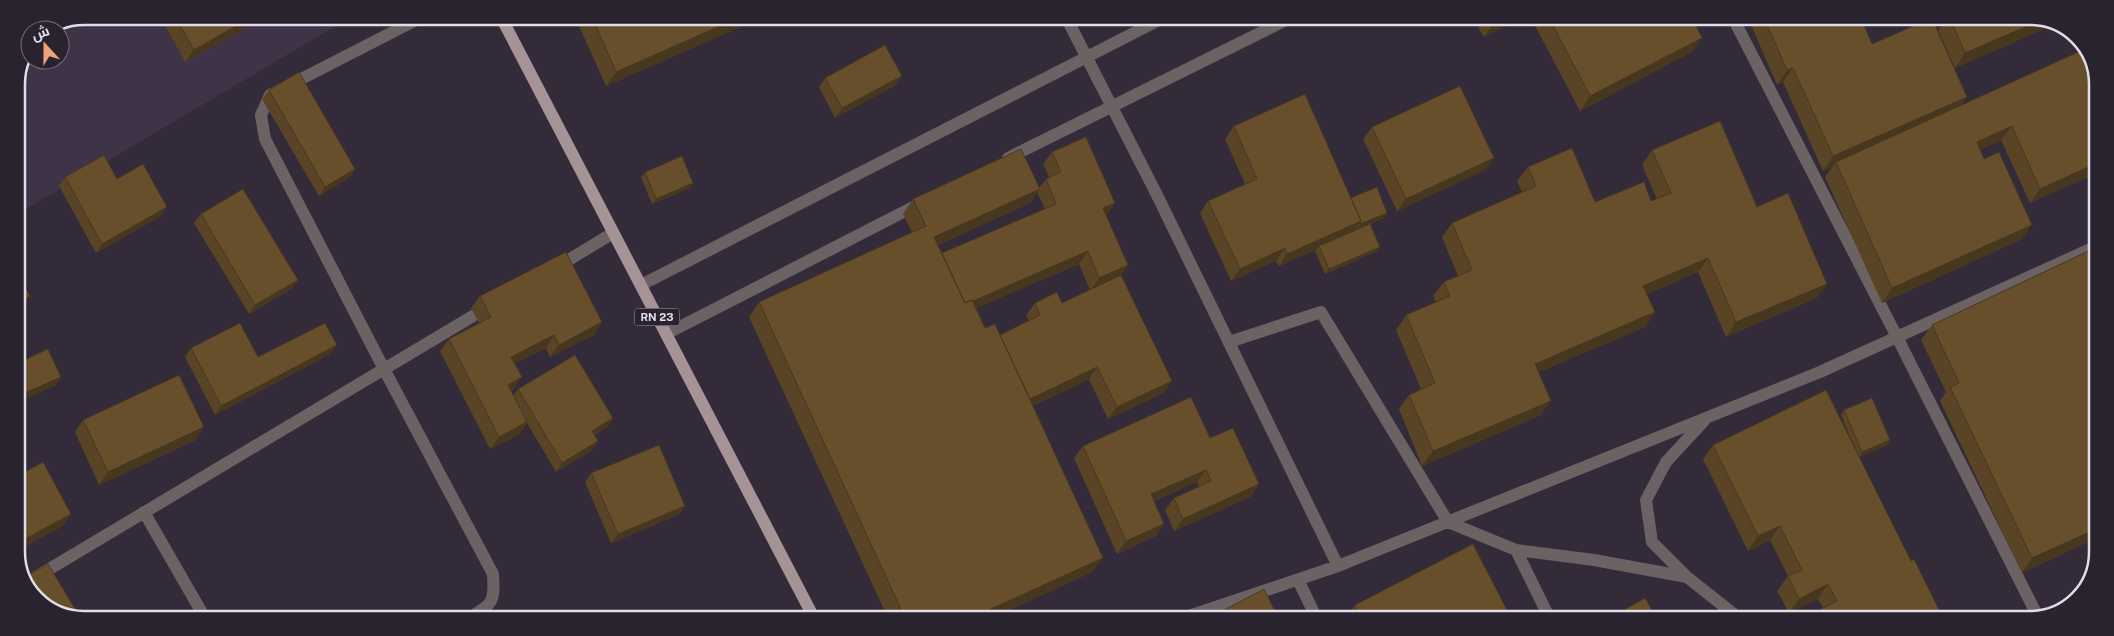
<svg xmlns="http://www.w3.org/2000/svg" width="2114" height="636" viewBox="0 0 2114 636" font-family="'Public Sans',Cairo,sans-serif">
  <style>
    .built { fill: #3e3347 }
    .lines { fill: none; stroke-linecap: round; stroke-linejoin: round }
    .minor { stroke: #6b6263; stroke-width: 12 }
    .major { stroke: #a69396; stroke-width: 12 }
    .wall { fill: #594426; fill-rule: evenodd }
    .shaded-wall { fill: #48371f }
    .building { fill: #674f2c; stroke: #48371f }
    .labels { text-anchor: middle; stroke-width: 4.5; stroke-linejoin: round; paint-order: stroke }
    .shield { fill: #29222f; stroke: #aaa5b0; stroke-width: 1 }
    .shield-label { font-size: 11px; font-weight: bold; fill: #e2dde7 }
    .rim { fill: none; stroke: #e2dde7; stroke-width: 2.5 }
  </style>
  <rect width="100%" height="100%" fill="#332b39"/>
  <!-- built -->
  <path class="built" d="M 84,16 L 351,17 L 16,215 L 16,83 L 30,51 L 30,60 L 60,60 L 60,30 L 50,30 Z"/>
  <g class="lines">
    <!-- minor -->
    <path class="minor" d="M 422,17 L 270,95 L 261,115 L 265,139 L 384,369 L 493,574 C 495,602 493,604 469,618
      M 1066,17 L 1156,193 L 1338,566
      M 1733,18 L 1897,337 L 2038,617
      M 1008,158 L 1290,18
      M 557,267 L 613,233
      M 641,285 L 1163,18
      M 666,334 L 919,204
      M 1229,342 L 1321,312 L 1448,522 L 1516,550 L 1594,560 L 1687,577 L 1740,619
      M 144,512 L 205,618
      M 1516,550 L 1550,619
      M 1687,577 L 1652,542 L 1646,500 L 1666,462 L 1704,421
      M 1298,580 L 1317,619
      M 26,583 L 488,307
      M 1180,619 L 1338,566 L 1820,372 L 2097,246"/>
    <!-- major -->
    <path class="major" d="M 501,17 L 814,618"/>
  </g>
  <!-- wall -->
  <path class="wall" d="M 160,16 L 266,16 L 185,62 Z
    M 575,17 L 763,17 L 606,86 Z
    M 1473,18 L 1521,18 L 1484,37 Z
    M 1531,18 L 1692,18 L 1692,52 L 1580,111 Z
    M 1748,18 L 1861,18 L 1872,44 L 1967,97 L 1962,105 L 2085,49 L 2097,173 L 2030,203 L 2001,140 L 1980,150 L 2022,239 L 1882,303 L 1825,177 L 1832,167 L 1823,171 L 1783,82 L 1777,85 Z
    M 1946,19 L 2048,19 L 2056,24 L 1955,68 L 1938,30 Z
    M 825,78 L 896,85 L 835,118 L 819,87 Z
    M 269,90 L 355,169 L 349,178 L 319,196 L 262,99 Z
    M 1234,126 L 1351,198 L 1387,213 L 1384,218 L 1370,224 L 1377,251 L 1325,274 L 1315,251 L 1316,250 L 1279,266 L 1276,261 L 1231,281 L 1200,213 L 1208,201 L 1245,184 L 1225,139 Z
    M 1372,127 L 1485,170 L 1397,211 L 1363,139 Z
    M 1652,150 L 1757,207 L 1817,298 L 1726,337 L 1698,272 L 1647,294 L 1655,312 L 1645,327 L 1539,372 L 1541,415 L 1422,466 L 1399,409 L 1409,395 L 1421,389 L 1396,330 L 1406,315 L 1436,302 L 1433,296 L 1444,282 L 1458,276 L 1442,237 L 1452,223 L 1522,192 L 1517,181 L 1528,167 L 1595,202 L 1651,201 L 1657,199 L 1642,165 Z
    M 1052,152 L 1115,203 L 1106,215 L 1128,265 L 1121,275 L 1164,393 L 1108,419 L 1089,379 L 1033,406 L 1103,558 L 1092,572 L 992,618 L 888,618 L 749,317 L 759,302 L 912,232 L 903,214 L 913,199 L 1039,188 L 1046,179 L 1049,177 L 1043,164 ZM 1037,192 L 1045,209 L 942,253 L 938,245 L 1030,203 ZM 1079,264 L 1090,290 L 1062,303 L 1035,303 L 1026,315 L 1029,321 L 1000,335 L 985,328 L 976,308 Z
    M 645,172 L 690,188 L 652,204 L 641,177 Z
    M 65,177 L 117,179 L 161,216 L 96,253 L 59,186 Z
    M 201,214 L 298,280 L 291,289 L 249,314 L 194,223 Z
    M 2097,247 L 2096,538 L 2022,573 L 1940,401 L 1946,392 L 1921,340 L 1932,325 Z
    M 480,296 L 594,335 L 550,357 L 546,348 L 515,363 L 522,377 L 513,390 L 511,391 L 513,396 L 518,389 L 613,418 L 607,427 L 595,435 L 592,450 L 556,472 L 527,423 L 519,435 L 490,449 L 440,351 L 449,339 L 479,323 L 471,308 Z
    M 337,345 L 330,354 L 215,415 L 185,357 L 191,348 L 258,357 Z
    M 1844,410 L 1890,440 L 1887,445 L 1859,457 L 1911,561 L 1944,620 L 1810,619 L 1815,612 L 1823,608 L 1818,599 L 1789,613 L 1777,591 L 1788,576 L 1770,540 L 1748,551 L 1703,459 L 1713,445 L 1854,447 L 1841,415 Z
    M 83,420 L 196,440 L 99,485 L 75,432 Z
    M 1210,438 L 1259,484 L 1250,497 L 1174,531 L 1165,510 L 1174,498 L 1199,487 L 1197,482 L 1154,501 L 1164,524 L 1156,536 L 1117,554 L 1074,458 L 1083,446 Z
    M 591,473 L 685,506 L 678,515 L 611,543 L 585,482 Z
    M 2057,603 L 2071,606 L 2050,613 Z
    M 1355,605 L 1509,614 L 1505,619 L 1347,619 L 1346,617 Z"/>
  <!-- shaded-wall -->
  <path class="shaded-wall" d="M 253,16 L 266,16 L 185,62 L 194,50 Z
    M 740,17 L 763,17 L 606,86 L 616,72 Z
    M 1503,18 L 1521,18 L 1484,37 L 1494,23 Z
    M 2044,19 L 2048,19 L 2056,24 L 1955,68 L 1965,53 Z
    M 1702,38 L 1692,52 L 1580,111 L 1590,96 Z
    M 1793,68 L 1783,82 L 1777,85 L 1787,70 Z
    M 902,76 L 896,85 L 835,118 L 842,108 Z
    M 1967,97 L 1957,112 L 1836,162 L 1832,167 L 1823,171 L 1833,156 Z
    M 2012,126 L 2001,140 L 1967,156 L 1977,142 Z
    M 1494,158 L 1485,170 L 1397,211 L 1406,199 Z
    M 2097,163 L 2097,173 L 2030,203 L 2040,189 Z
    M 355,169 L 349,178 L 319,196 L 325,187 Z
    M 693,183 L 690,188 L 652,204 L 656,199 Z
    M 1040,189 L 1030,203 L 924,251 L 934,237 Z
    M 1115,203 L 1106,216 L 1103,208 Z
    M 167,207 L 161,216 L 96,253 L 102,244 Z
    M 1387,213 L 1384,218 L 1357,229 L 1360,224 Z
    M 1361,221 L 1353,233 L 1319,246 L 1316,250 L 1279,266 L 1287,254 Z
    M 2032,225 L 2022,239 L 1882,303 L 1892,288 Z
    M 1380,247 L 1377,251 L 1325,274 L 1329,269 Z
    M 1285,248 L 1276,261 L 1231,281 L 1240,269 Z
    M 1088,251 L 1079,264 L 956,317 L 964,305 Z
    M 1708,258 L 1698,272 L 1633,300 L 1643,286 Z
    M 1128,265 L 1119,278 L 1091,290 L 1099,278 Z
    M 298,280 L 291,289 L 249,314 L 255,305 Z
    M 1827,284 L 1817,298 L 1726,337 L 1736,322 Z
    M 30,296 L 21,308 L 16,311 L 16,303 Z
    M 1655,312 L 1645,327 L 1525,378 L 1535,364 Z
    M 602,322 L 594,335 L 550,357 L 559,345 Z
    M 554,335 L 546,348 L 503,369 L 511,357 Z
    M 337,345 L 330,354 L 215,415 L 221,406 Z
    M 1097,367 L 1089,379 L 1022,411 L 1030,399 Z
    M 61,377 L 55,386 L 16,403 L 16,397 Z
    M 522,377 L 513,390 L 499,397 L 508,385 Z
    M 1172,381 L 1164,393 L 1108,419 L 1117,407 Z
    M 1551,401 L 1541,415 L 1422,466 L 1433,451 Z
    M 613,418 L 607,427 L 586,440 L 592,431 Z
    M 527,422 L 519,435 L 490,449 L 499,437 Z
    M 204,427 L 196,440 L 99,485 L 108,472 Z
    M 1890,440 L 1887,445 L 1859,457 L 1862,452 Z
    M 598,441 L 592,450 L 556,472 L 562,463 Z
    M 1206,470 L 1197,482 L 1142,506 L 1151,494 Z
    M 1259,484 L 1250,497 L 1174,531 L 1183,519 Z
    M 685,506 L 678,515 L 611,543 L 618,534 Z
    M 71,514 L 63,526 L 16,552 L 16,544 Z
    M 1164,524 L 1156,536 L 1117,554 L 1126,541 Z
    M 1780,526 L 1770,540 L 1748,551 L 1758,536 Z
    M 2096,529 L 2096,538 L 2022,573 L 2032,558 Z
    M 1103,558 L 1092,572 L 992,618 L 971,618 Z
    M 1828,584 L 1818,599 L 1789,613 L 1799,599 Z
    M 1509,614 L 1505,619 L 1499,619 Z"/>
  <!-- building -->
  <path class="building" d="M 175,16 L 253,16 L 194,50 Z
    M 592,17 L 740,17 L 616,72 Z
    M 1491,18 L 1503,18 L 1494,23 Z
    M 1549,18 L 1692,18 L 1702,38 L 1590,96 Z
    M 1764,18 L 1861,18 L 1872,44 L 1932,18 L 1967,97 L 1833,156 L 1793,68 L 1787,70 Z
    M 1950,18 L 2044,19 L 1965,53 Z
    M 885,45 L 902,76 L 842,108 L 825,78 Z
    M 2085,49 L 2098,79 L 2097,163 L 2040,189 L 2012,126 L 1977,142 L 1984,159 L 1999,152 L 2032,225 L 1892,288 L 1836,162 Z
    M 299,72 L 355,169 L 325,187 L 269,90 Z
    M 1460,86 L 1494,158 L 1406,199 L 1372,127 Z
    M 1305,94 L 1361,221 L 1287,254 L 1285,248 L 1240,269 L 1208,201 L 1257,179 L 1234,126 Z
    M 1720,121 L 1757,207 L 1788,193 L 1827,284 L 1736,322 L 1708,258 L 1643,286 L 1655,312 L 1535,364 L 1551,401 L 1433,451 L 1409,395 L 1435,383 L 1406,315 L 1450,296 L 1444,282 L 1472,270 L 1452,223 L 1536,186 L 1528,167 L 1572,148 L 1595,202 L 1644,182 L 1651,201 L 1671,193 L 1652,150 Z
    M 1086,137 L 1115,203 L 1103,208 L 1128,265 L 1099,278 L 1088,251 L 973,301 L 972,300 L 965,303 L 942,253 L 1056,204 L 1046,179 L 1061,172 L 1052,152 Z
    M 1021,149 L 1040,189 L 934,237 L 965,303 L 972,300 L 985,328 L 995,324 L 1103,558 L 971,618 L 905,618 L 759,302 L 926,226 L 913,199 Z
    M 104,155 L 117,179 L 143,164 L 167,207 L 102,244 L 65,177 Z
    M 682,156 L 693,183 L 656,199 L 645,172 Z
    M 1377,187 L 1387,213 L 1360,224 L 1360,223 L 1361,221 L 1351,198 Z
    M 243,189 L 298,280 L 255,305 L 201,214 Z
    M 1370,224 L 1380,247 L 1329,269 L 1319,246 Z
    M 2097,247 L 2096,529 L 2032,558 L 1950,387 L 1959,383 L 1932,325 Z
    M 566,252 L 602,322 L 559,345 L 554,335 L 511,357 L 522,377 L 508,385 L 527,422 L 499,437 L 449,339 L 491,317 L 480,296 Z
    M 16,271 L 30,296 L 16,303 Z
    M 1121,275 L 1172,381 L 1117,407 L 1097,367 L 1030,399 L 1000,335 L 1040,315 L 1035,303 L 1057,292 L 1062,303 Z
    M 240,323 L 258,357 L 325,323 L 337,345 L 221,406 L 191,348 Z
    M 48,349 L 61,377 L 16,397 L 16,364 Z
    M 575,355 L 613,418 L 592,431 L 598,441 L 562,463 L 518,389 Z
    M 179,375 L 204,427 L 108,472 L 83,420 Z
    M 1826,390 L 1911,561 L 1914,559 L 1944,620 L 1818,619 L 1815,612 L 1837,601 L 1828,584 L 1799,599 L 1788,576 L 1802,570 L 1780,526 L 1758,536 L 1713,445 Z
    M 1191,397 L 1210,438 L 1233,428 L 1259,484 L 1183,519 L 1174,498 L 1211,481 L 1206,470 L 1151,494 L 1164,524 L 1126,541 L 1083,446 Z
    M 1872,398 L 1890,440 L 1862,452 L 1844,410 Z
    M 659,445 L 685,506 L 618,534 L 591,473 Z
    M 43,462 L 71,514 L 16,544 L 16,477 Z
    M 1473,544 L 1509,614 L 1499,619 L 1362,619 L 1355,605 Z
    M 48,564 L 80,617 L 66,617 L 30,594 L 24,578 Z
    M 1264,589 L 1279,619 L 1207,619 Z
    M 2081,592 L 2071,606 L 2061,610 L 2057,603 Z
    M 1645,598 L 1657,619 L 1608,619 Z
    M 537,613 L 539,618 L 528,618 Z"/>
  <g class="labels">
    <!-- shield labels -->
    <rect class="shield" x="634.5" y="308.5" width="45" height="17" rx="4"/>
    <g class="shield-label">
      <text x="657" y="321">RN 23</text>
    </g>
  </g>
  <!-- crop -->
  <path d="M0 0H2114V636H0ZM84 25H2030A59 59 0 0 1 2089 84V552A59 59 0 0 1 2030 611H84A59 59 0 0 1 25 552V84A59 59 0 0 1 84 25Z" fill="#29222f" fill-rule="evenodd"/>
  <path class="rim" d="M84 25H2030A59 59 0 0 1 2089 84V552A59 59 0 0 1 2030 611H84A59 59 0 0 1 25 552V84A59 59 0 0 1 84 25Z"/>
  <!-- north arrow -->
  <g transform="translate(45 45) rotate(339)"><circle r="24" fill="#29222f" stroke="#736d79"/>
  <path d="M0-4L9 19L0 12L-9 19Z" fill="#f0a378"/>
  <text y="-8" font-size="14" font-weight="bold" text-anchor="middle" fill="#e2dde7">ش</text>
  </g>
</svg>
